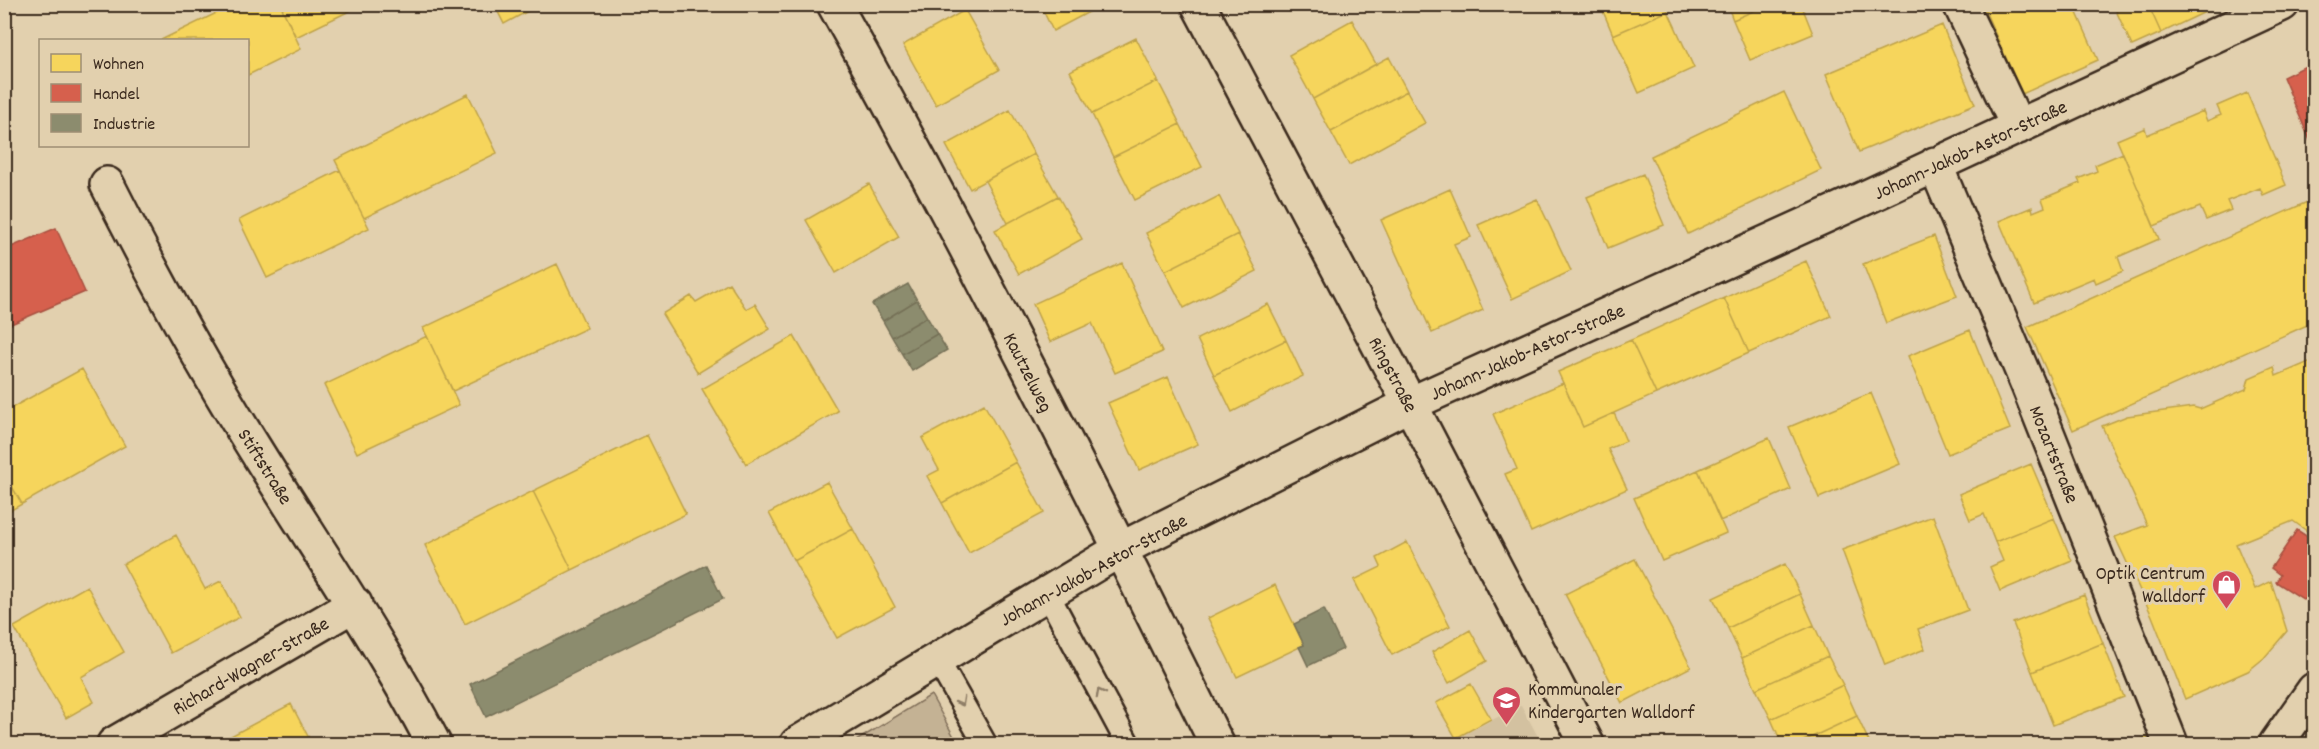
<svg xmlns="http://www.w3.org/2000/svg" width="2319" height="749" viewBox="0 0 2319 749" font-family="Dekko,sans-serif">
  <style>
    .built { fill: #d3c1a0 }
    .green { fill: #c4b294; stroke: #806e59; stroke-width: 1.5 }
    .homes { fill: #f6d55c; stroke: #bea249; stroke-width: 1.5 }
    .shops { fill: #d6604d; stroke: #a8503f; stroke-width: 1.5 }
    .industry { fill: #8c8c6e; stroke: #746f56; stroke-width: 1.5 }
    .lines { fill: none; stroke-linecap: round; stroke-linejoin: round }
    .service-casing { stroke: #3b2a1e; stroke-width: 27 }
    .minor-casing { stroke: #3b2a1e; stroke-width: 38 }
    .tertiary-casing { stroke: #3b2a1e; stroke-width: 38 }
    .service { stroke: #e2d0ae; stroke-width: 22 }
    .minor { stroke: #e2d0ae; stroke-width: 33 }
    .tertiary { stroke: #e2d0ae; stroke-width: 33 }
    .oneway { stroke: #8e7d66 }
    .labels { text-anchor: middle; stroke-width: 6; stroke-linejoin: round; paint-order: stroke }
    .street-label { font-size: 20px; fill: #3b2a1e; stroke: #e2d0ae }
    .poi-label { font-size: 20px; fill: #3b2a1e; stroke: #e2d0ae; text-anchor: end }
  </style>
  <rect width="100%" height="100%" fill="#e2d0ae"/>
  <filter id="ink" filterUnits="userSpaceOnUse"><feTurbulence type="fractalNoise" baseFrequency=".0167" numOctaves="2"/><feDisplacementMap in="SourceGraphic" scale="12" xChannelSelector="R" yChannelSelector="G"/><feConvolveMatrix kernelMatrix="1 2 1 2 8 2 1 2 1" color-interpolation-filters="sRGB"/></filter>
  <g filter="url(#ink)">
    <!-- built -->
    <path class="built" d="M 1521,705 L 1542,744 L 1446,744 Z"/>
    <!-- green -->
    <path class="green" d="M 931,695 L 958,744 L 851,744 Z"/>
    <!-- homes -->
    <path class="homes" d="M 235,4 L 280,4 L 301,49 L 248,75 L 248,40 L 161,40 Z
      M 280,4 L 364,4 L 296,37 Z
      M 494,4 L 541,4 L 504,24 Z
      M 1040,4 L 1104,4 L 1053,31 Z
      M 1600,4 L 1665,4 L 1668,11 L 1613,35 Z
      M 1727,4 L 1769,4 L 1733,20 Z
      M 1769,4 L 1801,4 L 1813,34 L 1750,60 L 1733,20 Z
      M 1982,4 L 2073,4 L 2098,60 L 2022,94 Z
      M 2113,4 L 2148,4 L 2161,33 L 2132,46 Z
      M 2148,4 L 2222,4 L 2161,33 Z
      M 965,10 L 999,70 L 936,105 L 903,45 Z
      M 1668,11 L 1694,68 L 1639,93 L 1613,35 Z
      M 1352,20 L 1376,64 L 1313,99 L 1289,55 Z
      M 1942,25 L 1975,104 L 1859,152 L 1826,74 Z
      M 1136,38 L 1158,81 L 1092,114 L 1070,71 Z
      M 1389,57 L 1407,91 L 1331,132 L 1313,99 Z
      M 1158,81 L 1180,124 L 1113,157 L 1092,114 Z
      M 1407,91 L 1425,123 L 1349,165 L 1331,132 Z
      M 1784,92 L 1821,170 L 1688,234 L 1651,156 Z
      M 2247,93 L 2286,185 L 2263,195 L 2260,188 L 2227,201 L 2231,210 L 2206,220 L 2200,207 L 2154,226 L 2117,140 L 2145,128 L 2147,135 L 2203,111 L 2207,121 L 2221,115 L 2217,106 Z
      M 468,94 L 497,153 L 364,218 L 335,160 Z
      M 1010,110 L 1034,154 L 970,189 L 946,145 Z
      M 1180,124 L 1202,167 L 1135,200 L 1113,157 Z
      M 2123,153 L 2159,239 L 2118,257 L 2123,271 L 2096,283 L 2094,278 L 2034,303 L 1999,221 L 2032,207 L 2033,212 L 2045,207 L 2042,199 L 2080,183 L 2078,179 L 2097,171 L 2095,165 Z
      M 1034,154 L 1058,196 L 1008,223 L 985,181 Z
      M 340,170 L 369,228 L 267,278 L 239,220 Z
      M 1643,174 L 1664,225 L 1608,248 L 1587,197 Z
      M 869,184 L 899,237 L 836,273 L 806,220 Z
      M 1450,189 L 1471,237 L 1454,244 L 1483,310 L 1432,333 L 1381,220 Z
      M 1058,196 L 1082,239 L 1019,274 L 995,230 Z
      M 1219,196 L 1238,234 L 1165,271 L 1146,233 Z
      M 1537,199 L 1571,271 L 1512,299 L 1478,225 Z
      M 2314,199 L 2314,322 L 2073,430 L 2027,327 Z
      M 1238,234 L 1257,271 L 1184,308 L 1165,271 Z
      M 1934,236 L 1957,296 L 1886,323 L 1863,264 Z
      M 1806,261 L 1831,316 L 1749,353 L 1724,298 Z
      M 1122,263 L 1162,352 L 1115,373 L 1092,323 L 1050,342 L 1033,304 Z
      M 557,264 L 587,328 L 453,391 L 423,328 Z
      M 729,283 L 746,309 L 755,304 L 770,329 L 698,373 L 662,314 L 691,296 L 696,302 Z
      M 1724,298 L 1749,353 L 1656,394 L 1631,340 Z
      M 1268,304 L 1286,340 L 1214,375 L 1197,339 Z
      M 1970,330 L 2010,429 L 1948,454 L 1908,356 Z
      M 427,336 L 459,405 L 357,453 L 324,385 Z
      M 794,336 L 838,411 L 746,464 L 702,389 Z
      M 1286,340 L 1303,376 L 1232,412 L 1214,375 Z
      M 1631,340 L 1656,394 L 1583,427 L 1558,372 Z
      M 2314,360 L 2314,536 L 2293,521 L 2236,544 L 2255,589 L 2271,581 L 2287,631 L 2264,658 L 2248,671 L 2185,699 L 2152,616 L 2115,537 L 2147,525 L 2102,426 L 2127,416 L 2193,407 L 2200,409 L 2246,389 L 2249,378 L 2274,367 L 2276,376 Z
      M 82,369 L 125,446 L 22,504 L 4,473 L 4,412 Z
      M 1168,377 L 1198,444 L 1139,470 L 1108,403 Z
      M 1563,383 L 1583,427 L 1614,413 L 1626,441 L 1608,449 L 1627,489 L 1531,532 L 1505,474 L 1517,469 L 1493,414 Z
      M 1871,393 L 1900,464 L 1819,498 L 1789,427 Z
      M 984,404 L 1016,462 L 942,503 L 927,476 L 939,470 L 922,438 Z
      M 647,435 L 686,514 L 572,570 L 533,491 Z
      M 1769,438 L 1791,489 L 1720,521 L 1698,470 Z
      M 1016,462 L 1044,513 L 969,553 L 942,503 Z
      M 2031,464 L 2054,518 L 1995,542 L 1984,514 L 1970,520 L 1959,494 Z
      M 1698,470 L 1726,533 L 1662,561 L 1634,498 Z
      M 4,473 L 22,504 L 4,514 Z
      M 827,482 L 853,529 L 794,561 L 769,513 Z
      M 533,491 L 572,570 L 465,624 L 425,545 Z
      M 1933,516 L 1968,610 L 1918,629 L 1925,649 L 1885,665 L 1842,550 Z
      M 2054,518 L 2072,561 L 2000,591 L 1990,567 L 2003,561 L 1995,542 Z
      M 853,529 L 895,607 L 837,638 L 794,561 Z
      M 176,535 L 205,589 L 221,581 L 240,617 L 171,653 L 123,564 Z
      M 1407,542 L 1450,626 L 1392,655 L 1354,580 L 1381,567 L 1377,558 Z
      M 1635,559 L 1691,667 L 1622,703 L 1565,594 Z
      M 1785,564 L 1800,594 L 1728,628 L 1713,598 Z
      M 1275,585 L 1304,645 L 1237,677 L 1208,618 Z
      M 87,586 L 124,652 L 81,677 L 94,702 L 66,718 L 14,627 Z
      M 1800,594 L 1814,625 L 1742,658 L 1728,628 Z
      M 2084,595 L 2103,643 L 2032,672 L 2013,623 Z
      M 1814,625 L 1828,656 L 1756,689 L 1742,658 Z
      M 1470,630 L 1487,661 L 1449,683 L 1432,652 Z
      M 2103,643 L 2124,697 L 2053,725 L 2032,672 Z
      M 1828,656 L 1843,685 L 1771,719 L 1756,689 Z
      M 1471,684 L 1491,719 L 1456,738 L 1436,703 Z
      M 1843,685 L 1857,716 L 1797,744 L 1782,744 L 1771,719 Z
      M 291,704 L 312,744 L 216,744 Z
      M 1857,716 L 1870,744 L 1797,744 Z
      M 2147,737 L 2149,744 L 2126,744 Z"/>
    <!-- shops -->
    <path class="shops" d="M 2314,62 L 2314,150 L 2283,77 Z
      M 56,228 L 85,292 L 4,327 L 4,250 Z
      M 2297,530 L 2314,541 L 2314,589 L 2306,601 L 2276,582 L 2280,575 L 2271,568 Z"/>
    <!-- industry -->
    <path class="industry" d="M 908,284 L 917,300 L 883,321 L 872,304 Z
      M 917,300 L 927,317 L 892,337 L 883,321 Z
      M 927,317 L 937,334 L 902,354 L 892,337 Z
      M 937,334 L 947,350 L 912,371 L 902,354 Z
      M 706,565 L 723,599 L 486,717 L 470,684 Z
      M 1324,609 L 1343,649 L 1308,666 L 1299,647 L 1304,645 L 1294,624 Z"/>
    <g class="lines">
      <defs>
        <path id="service" d="M 1047,593 L 1128,744
          M 937,659 L 985,744"/>
        <path id="minor" d="M 834,4 C 970,247 1094,495 1217,744
          M 1198,4 L 1410,404 L 1587,744
          M 1960,4 L 2018,127
          M 1935,164 L 2028,385 L 2171,744
          M 107,184 C 143,255 181,326 222,395 C 291,512 371,623 434,744
          M 114,744 L 355,604
          M 797,744 L 1121,549 L 1410,404 L 1856,202 L 2282,4"/>
        <path id="tertiary" d="M 2276,744 L 2314,690"/>
      </defs>
      <!-- service casing -->
      <use href="#service" class="service-casing"/>
      <!-- minor casing -->
      <use href="#minor" class="minor-casing"/>
      <!-- tertiary casing -->
      <use href="#tertiary" class="tertiary-casing"/>
      <!-- service -->
      <use href="#service" class="service"/>
      <!-- minor -->
      <use href="#minor" class="minor"/>
      <!-- tertiary -->
      <use href="#tertiary" class="tertiary"/>
    </g>
    <!-- one-way arrows -->
    <defs><path id="oneway-chevron" d="M-2-3.5L2.5 0L-2 3.5" fill="none" stroke-width="1.6" stroke-linecap="round" stroke-linejoin="round" transform="scale(1.5)"/></defs>
    <g class="oneway">
      <use href="#oneway-chevron" transform="translate(1100 693) rotate(-118)"/>
      <use href="#oneway-chevron" transform="translate(961 702) rotate(61)"/>
    </g>
  </g>
  <!-- icons -->
  <defs>
    <symbol id="shop-pin" viewBox="-11 -11 22 30"><path d="M0 17L-7.5 6A9.5 9.5 0 1 1 7.5 6Z" fill="#d1495b" stroke="#e2d0ae"/><path d="M-5-2.5h2.3a2.7 3.5 0 0 1 5.4 0H5L5.5 6h-11ZM-1.5-2.5h3a1.5 2.3 0 0 0-3 0Z" fill="#fff"/></symbol>
    <symbol id="school-pin" viewBox="-11 -11 22 30"><path d="M0 17L-7.5 6A9.5 9.5 0 1 1 7.5 6Z" fill="#d1495b" stroke="#e2d0ae"/><path d="M0-5L7-2L0 1L-7-2ZM-4 1L0 2.5L4 1V4Q0 6-4 4Z" fill="#fff"/></symbol>
  </defs>
  <g fill-rule="evenodd">
    <use href="#shop-pin" x="2210" y="568" width="33" height="45"/>
    <use href="#school-pin" x="1490" y="684" width="33" height="45"/>
  </g>
  <g class="labels">
    <!-- street labels -->
    <g class="street-label">
      <text transform="translate(1970 149) rotate(-25)" y="7">Johann-Jakob-Astor-Straße</text>
      <text transform="translate(1527 351) rotate(-24)" y="7">Johann-Jakob-Astor-Straße</text>
      <text transform="translate(1029 372) rotate(63)" y="7">Kautzelweg</text>
      <text transform="translate(1394 374) rotate(62)" y="7">Ringstraße</text>
      <text transform="translate(2055 454) rotate(68)" y="7">Mozartstraße</text>
      <text transform="translate(266 466) rotate(58)" y="7">Stiftstraße</text>
      <text transform="translate(1093 569) rotate(-29)" y="7">Johann-Jakob-Astor-Straße</text>
      <text transform="translate(250 665) rotate(-30)" y="7">Richard-Wagner-Straße</text>
    </g>
    <!-- poi labels -->
    <g class="poi-label">
      <text x="2205" y="579">Optik Centrum<tspan x="2205" dy="23">Walldorf</tspan></text>
      <text x="1528" y="695" text-anchor="start">Kommunaler<tspan x="1528" dy="23">Kindergarten Walldorf</tspan></text>
    </g>
  </g>
  <!-- margin -->
  <rect width="2319" height="749" fill="none" stroke="#e2d0ae" stroke-width="24"/>
  <rect x="12" y="12" width="2295" height="725" fill="none" stroke="#3b2a1e" stroke-width="2" filter="url(#ink)"/>
  <!-- legend -->
  <rect x="39" y="39" width="210" height="108" fill="#e2d0ae" stroke="#9f8e74" stroke-width="1.5"/>
  <rect x="51" y="54" width="30" height="18" fill="#f6d55c" stroke="#9f8e74" stroke-width="1.5"/>
  <text x="93" y="69" font-size="18" fill="#3b2a1e">Wohnen</text>
  <rect x="51" y="84" width="30" height="18" fill="#d6604d" stroke="#9f8e74" stroke-width="1.5"/>
  <text x="93" y="99" font-size="18" fill="#3b2a1e">Handel</text>
  <rect x="51" y="114" width="30" height="18" fill="#8c8c6e" stroke="#9f8e74" stroke-width="1.5"/>
  <text x="93" y="129" font-size="18" fill="#3b2a1e">Industrie</text>
</svg>
